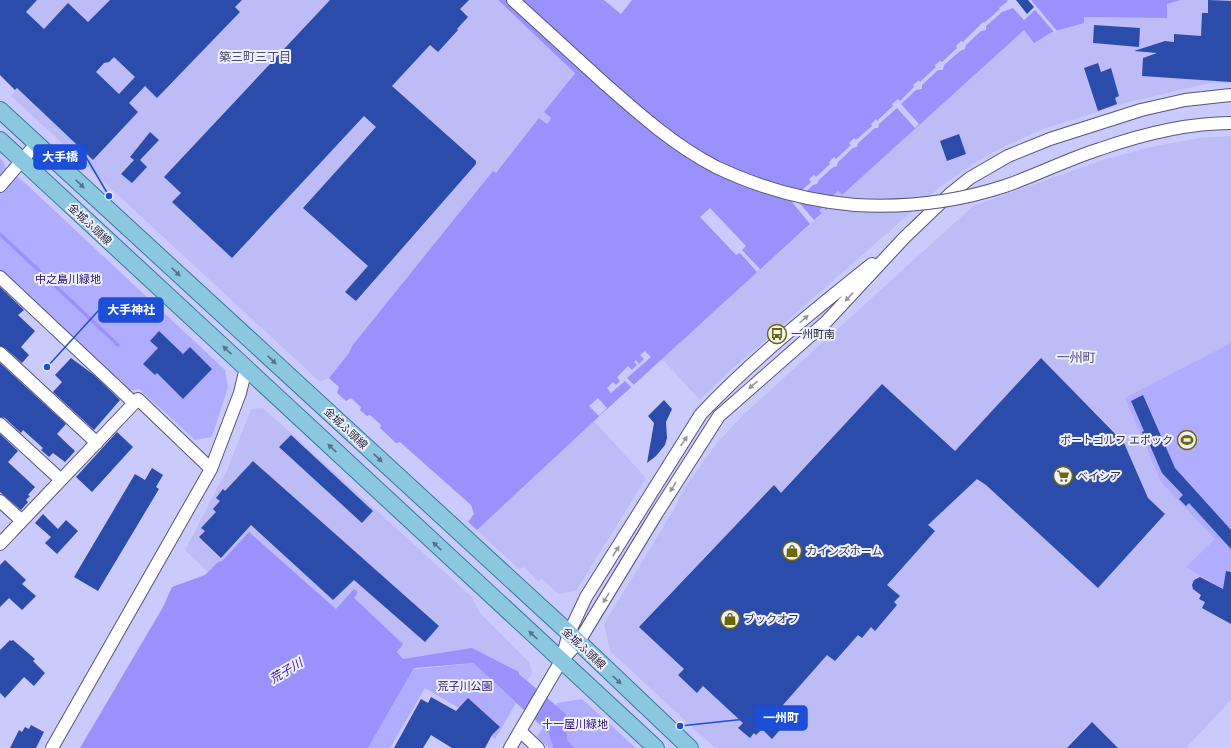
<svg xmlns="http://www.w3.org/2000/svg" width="1231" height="748" viewBox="0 0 1231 748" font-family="Rubik,'Noto Sans JP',sans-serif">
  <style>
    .built { fill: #bdbcf6 }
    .green { fill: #b1adfe }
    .water { fill: #9a91fd }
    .pier { fill: #cacafd }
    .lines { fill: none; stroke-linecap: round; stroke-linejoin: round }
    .stream { stroke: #9a91fd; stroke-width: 3.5 }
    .building { fill: #2b4caa; fill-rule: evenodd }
    .minor-casing { stroke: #565480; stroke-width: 14 }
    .major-casing { stroke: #377a99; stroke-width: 18 }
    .minor { stroke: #fff; stroke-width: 12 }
    .major { stroke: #8bc8df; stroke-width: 16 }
    .minor-bridge-casing { stroke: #565480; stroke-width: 14; stroke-linecap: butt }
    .minor-bridge { stroke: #fff; stroke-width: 12 }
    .oneway { fill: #577288 }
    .oneway2 { fill: #9696a0 }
    .labels { text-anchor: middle; stroke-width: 4; stroke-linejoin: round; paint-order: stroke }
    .street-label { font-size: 11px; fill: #2d2c40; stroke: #eeefff }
    .park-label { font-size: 11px; fill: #2c1171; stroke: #eeefff }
    .poi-label { font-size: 11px; fill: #2d2c40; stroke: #eeefff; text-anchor: start }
    .neighbourhood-label { font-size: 12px; fill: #4e4b77; stroke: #eeefff }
    .water-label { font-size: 12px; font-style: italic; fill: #3b1494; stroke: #eeefff }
    .quarter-label { font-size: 13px; fill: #4e4b77; stroke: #eeefff }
    .leader { fill: none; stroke: #1d4ed8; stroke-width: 1.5 }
    .callout-dot { fill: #1d4ed8; stroke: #eeefff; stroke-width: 1.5 }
    .callout { fill: #1d4ed8; stroke: #1d4ed8; stroke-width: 1.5 }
    .callout-label { font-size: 12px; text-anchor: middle; font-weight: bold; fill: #fff }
  </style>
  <rect width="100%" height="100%" fill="#cacafd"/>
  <!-- built -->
  <path class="built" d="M 0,0 L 497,0 L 575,72 L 544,112 L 551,118 L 547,124 L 539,119 L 496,173 L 493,172 L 352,346 L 349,353 L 329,378 L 320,382 L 11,96 L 43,61 Z
    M 1181,0 L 1231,0 L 1231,83 L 1206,84 L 1129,102 L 1043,129 L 1005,146 L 976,162 L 940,187 L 725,375 L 700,400 L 662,359 L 822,214 L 819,211 L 838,191 L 842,195 L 1025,29 L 1034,42 L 1052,32 L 1084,23 L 1084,17 L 1166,18 L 1167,4 Z
    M 1231,136 L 1231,700 L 1187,747 L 1188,748 L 715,748 L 610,651 L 604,624 L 673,511 L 686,486 L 716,444 L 743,415 L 973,206 L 1106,159 L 1151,147 L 1199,138 Z
    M 263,408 L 472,597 L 480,613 L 529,662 L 532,674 L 527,681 L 519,672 L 444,653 L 403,659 L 397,652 L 402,644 L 353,598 L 358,592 L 355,590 L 336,609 L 249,532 L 221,562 L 219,561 L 208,572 L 185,550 L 228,468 L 251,409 Z
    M 594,421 L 646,478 L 576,591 L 558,594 L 542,579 L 538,581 L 524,567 L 519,569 L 477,530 Z"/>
  <!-- green -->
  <path class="green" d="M 0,158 L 4,162 L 5,167 L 25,183 L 225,370 L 228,387 L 212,437 L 195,440 L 139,389 L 127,391 L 0,273 Z
    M 1231,343 L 1231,593 L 1186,567 L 1215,539 L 1161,482 L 1125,398 Z
    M 473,663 L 516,703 L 495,739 L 459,708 L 425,688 L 390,748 L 368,748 L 414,668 L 417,669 Z
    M 582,699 L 636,748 L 549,748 L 537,737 L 557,703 Z"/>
  <!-- water -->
  <path class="water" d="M 498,0 L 604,0 L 621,14 L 632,0 L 1181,0 L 1167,4 L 1167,18 L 1084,17 L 1084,23 L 1052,32 L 1034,43 L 1024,30 L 842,195 L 838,191 L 833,196 L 836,200 L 826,210 L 823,207 L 819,211 L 822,213 L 594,421 L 477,530 L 468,522 L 474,514 L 471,505 L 400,442 L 396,443 L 380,428 L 381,425 L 370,415 L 367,416 L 360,410 L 361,407 L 351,398 L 346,401 L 337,393 L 339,387 L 329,378 L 349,353 L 352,346 L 493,171 L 496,173 L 539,118 L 547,124 L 551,118 L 544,112 L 575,73 Z
    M 249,532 L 336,609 L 354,589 L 358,592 L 354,598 L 403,644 L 397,652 L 403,659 L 472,648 L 519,672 L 519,674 L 566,714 L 567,740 L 574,748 L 554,748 L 548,732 L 473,663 L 414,668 L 368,748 L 80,748 L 163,607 L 172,587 L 205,575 L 219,561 L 221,562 Z"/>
  <!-- pier -->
  <path class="pier" d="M 1007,0 L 1031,0 L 1057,31 L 1055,33 L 1035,10 L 1024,20 L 1013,8 L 1002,12 L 986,26 L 986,30 L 981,31 L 966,45 L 965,49 L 960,51 L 944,65 L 943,70 L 938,70 L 922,85 L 922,89 L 916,90 L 901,104 L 919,124 L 915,128 L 897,108 L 879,124 L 878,128 L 875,128 L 858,143 L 857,147 L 853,148 L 838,162 L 837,166 L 832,168 L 819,180 L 817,184 L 813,185 L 797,200 L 814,220 L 810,224 L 792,202 L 794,200 L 793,198 L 811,182 L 809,179 L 814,175 L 816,177 L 830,164 L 829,162 L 834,157 L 836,159 L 851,145 L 849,143 L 854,138 L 856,140 L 872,126 L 871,124 L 876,119 L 877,121 L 893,106 L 892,104 L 898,99 L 900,101 L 914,87 L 913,85 L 919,80 L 920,82 L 936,67 L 935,65 L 940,61 L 942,62 L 957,48 L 956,46 L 961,41 L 963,42 L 983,22 L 984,23 L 1000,9 L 999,8 L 1008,1 Z
    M 710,208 L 746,246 L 742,250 L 760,269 L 757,272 L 740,253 L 736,255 L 700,217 Z
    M 645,351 L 651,357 L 627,378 L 634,385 L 632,388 L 625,381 L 611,393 L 607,388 L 613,382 L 616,385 L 620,381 L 617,377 L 628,366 L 632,370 L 637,365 L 634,362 L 636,360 L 639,364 L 644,359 L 640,355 Z
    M 598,398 L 607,408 L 599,416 L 589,406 Z"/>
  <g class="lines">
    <!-- stream -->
    <path class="stream" d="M 0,234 L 118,345"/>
  </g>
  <!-- building -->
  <path class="building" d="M 0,0 L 37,0 L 26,12 L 44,29 L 68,3 L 88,22 L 110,0 L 242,0 L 235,7 L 240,12 L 157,98 L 145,86 L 129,103 L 138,112 L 93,160 L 17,88 L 15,90 L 0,75 ZM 114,57 L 135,77 L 119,94 L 96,72 L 104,63 L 109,62 Z
    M 330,0 L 469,0 L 460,9 L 468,17 L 457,29 L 458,30 L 438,52 L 430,45 L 392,86 L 476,161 L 476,164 L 356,301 L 345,292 L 368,266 L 303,208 L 376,127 L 364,116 L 232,258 L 172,202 L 181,193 L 164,177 Z
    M 1016,0 L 1028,0 L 1034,7 L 1027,14 Z
    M 1208,0 L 1231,1 L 1231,82 L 1142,76 L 1143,58 L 1157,53 L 1134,51 L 1165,41 L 1174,42 L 1174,34 L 1201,36 L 1202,13 L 1208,13 Z
    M 1094,25 L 1140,28 L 1139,47 L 1093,43 Z
    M 1098,63 L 1101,72 L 1111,68 L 1119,96 L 1115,98 L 1117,104 L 1098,111 L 1084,68 Z
    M 150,132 L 159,140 L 140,160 L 147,167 L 132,183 L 121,174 L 134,160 L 130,157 Z
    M 959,134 L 966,154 L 947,161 L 940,141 Z
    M 0,287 L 24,310 L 18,315 L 35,331 L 21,347 L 29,355 L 22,363 L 5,348 L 0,346 Z
    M 159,331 L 183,354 L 190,347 L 212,369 L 183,399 L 157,373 L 155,375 L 143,364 L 158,348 L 150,341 Z
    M 71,358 L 94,375 L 120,400 L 94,430 L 53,392 L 62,382 L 55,375 Z
    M 1041,358 L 1124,443 L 1148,498 L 1165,514 L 1098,588 L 986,485 L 977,479 L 928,525 L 935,531 L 887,585 L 900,596 L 894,602 L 897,605 L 875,631 L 871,627 L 862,638 L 858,635 L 835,661 L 827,655 L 775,714 L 786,723 L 772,739 L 762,729 L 756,735 L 754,733 L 750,738 L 738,728 L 743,723 L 703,686 L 697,693 L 678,675 L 684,669 L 639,627 L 774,485 L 781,493 L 882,384 L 955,451 Z
    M 0,363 L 66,424 L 57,434 L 75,451 L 65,462 L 53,453 L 49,457 L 41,450 L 43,448 L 23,430 L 21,433 L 5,418 L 0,417 Z
    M 1143,395 L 1175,468 L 1231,530 L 1231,549 L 1189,503 L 1186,506 L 1179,499 L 1183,495 L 1162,473 L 1148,441 L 1146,442 L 1142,432 L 1144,431 L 1131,401 Z
    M 664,400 L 672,409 L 666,422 L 667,438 L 665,445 L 656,456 L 647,463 L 654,423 L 648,416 Z
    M 117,432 L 133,447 L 92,492 L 76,477 Z
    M 0,434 L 18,451 L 8,462 L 35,487 L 28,495 L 30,496 L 26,500 L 28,502 L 21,510 L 0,492 Z
    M 291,435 L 373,511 L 362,523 L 279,447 Z
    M 253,461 L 439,626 L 425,642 L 354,580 L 333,600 L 251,525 L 221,558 L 199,537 L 205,531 L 201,528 L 216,512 L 213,509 L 220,501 L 216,498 L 223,489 L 225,491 Z
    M 152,468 L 163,475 L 156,487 L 159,489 L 98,591 L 74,577 L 135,474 L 145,480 Z
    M 43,514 L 58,529 L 66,520 L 78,531 L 57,554 L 45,543 L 51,537 L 35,523 Z
    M 5,560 L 26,580 L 22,584 L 36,596 L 22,610 L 9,598 L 0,607 L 0,565 Z
    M 1226,571 L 1231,572 L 1231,624 L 1202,608 L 1205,602 L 1199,599 L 1201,595 L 1193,589 L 1192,585 L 1194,580 L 1200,577 L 1223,589 Z
    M 10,640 L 11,641 L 13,640 L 35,659 L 33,661 L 45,673 L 34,686 L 24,677 L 5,698 L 0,693 L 0,650 Z
    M 431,697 L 456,711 L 468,698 L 500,727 L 492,735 L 485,748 L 452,748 L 431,735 L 423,748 L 394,748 L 421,699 L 428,703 Z
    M 1092,722 L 1118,748 L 1067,748 Z
    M 31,725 L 44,732 L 36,748 L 10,748 L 19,730 L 22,732 L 25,727 L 29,729 Z"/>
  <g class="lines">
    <defs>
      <path id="minor" d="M 513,0 C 544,28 574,56 605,84 C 639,114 675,146 716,167 C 760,188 807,201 855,205
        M 0,186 L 36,144
        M 0,277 L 134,403
        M 0,353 L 97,443
        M 0,424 L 61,480
        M 0,501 L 22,521
        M 0,544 L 138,399 L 211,469
        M 562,658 L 569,633 L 586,597 L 701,414 C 753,359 813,311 872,264
        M 520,731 L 538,748
        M 52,748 L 211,469 L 240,393 L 246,368
        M 510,748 L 561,661 L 578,643 L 657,513 L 719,416 L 826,322 L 904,238 L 950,194 L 970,178 L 1008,156 L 1050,139 L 1141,110 L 1185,100 L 1231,95"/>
      <path id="major" d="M 0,110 L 569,633 L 690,748
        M 0,140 L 656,748"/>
    </defs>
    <!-- minor casing -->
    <use href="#minor" class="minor-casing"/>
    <!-- major casing -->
    <use href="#major" class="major-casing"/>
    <!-- minor -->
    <use href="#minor" class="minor"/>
    <!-- major -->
    <use href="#major" class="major"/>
    <defs>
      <path id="minor-bridge" d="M 855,205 C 906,208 956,202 1005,186 C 1037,175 1068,159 1100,149 C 1140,135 1189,123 1231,123"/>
    </defs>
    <!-- minor-bridge casing -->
    <use href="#minor-bridge" class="minor-bridge-casing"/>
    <!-- minor-bridge -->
    <use href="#minor-bridge" class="minor-bridge"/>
  </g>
  <!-- one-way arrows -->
  <defs><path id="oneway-solid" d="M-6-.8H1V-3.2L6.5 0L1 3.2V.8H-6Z"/></defs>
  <g class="oneway">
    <use href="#oneway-solid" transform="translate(80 184) rotate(43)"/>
    <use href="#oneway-solid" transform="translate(176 272) rotate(43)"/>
    <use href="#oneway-solid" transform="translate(227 350) rotate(-137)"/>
    <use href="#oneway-solid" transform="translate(272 360) rotate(43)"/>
    <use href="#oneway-solid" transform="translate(332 448) rotate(-137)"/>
    <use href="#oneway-solid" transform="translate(378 458) rotate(43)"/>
    <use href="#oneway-solid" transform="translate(437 546) rotate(-137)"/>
    <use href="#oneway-solid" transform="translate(533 635) rotate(-137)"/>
    <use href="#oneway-solid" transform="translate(617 680) rotate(43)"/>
  </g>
  <g class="oneway2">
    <use href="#oneway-solid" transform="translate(849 297) rotate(133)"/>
    <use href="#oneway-solid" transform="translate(804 319) rotate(-42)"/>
    <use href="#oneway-solid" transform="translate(753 385) rotate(139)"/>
    <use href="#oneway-solid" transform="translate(684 441) rotate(-56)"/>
    <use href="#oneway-solid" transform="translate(673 487) rotate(122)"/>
    <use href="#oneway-solid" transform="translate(616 551) rotate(-57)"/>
    <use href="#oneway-solid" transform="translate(606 598) rotate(121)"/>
  </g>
  <!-- icons -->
  <defs>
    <symbol id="bus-ring" viewBox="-11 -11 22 22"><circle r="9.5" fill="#eeefff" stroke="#6e6800" stroke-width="1.5"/><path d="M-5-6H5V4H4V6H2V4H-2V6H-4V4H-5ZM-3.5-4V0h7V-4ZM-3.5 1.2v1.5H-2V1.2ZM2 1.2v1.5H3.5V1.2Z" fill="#6e6800"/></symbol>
    <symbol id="stadium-ring" viewBox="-11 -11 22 22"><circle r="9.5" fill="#eeefff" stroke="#6e6800" stroke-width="1.5"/><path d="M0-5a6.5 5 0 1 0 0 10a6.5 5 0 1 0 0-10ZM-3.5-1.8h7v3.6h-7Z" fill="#6e6800"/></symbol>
    <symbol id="supermarket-ring" viewBox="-11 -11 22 22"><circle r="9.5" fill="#eeefff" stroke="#6e6800" stroke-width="1.5"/><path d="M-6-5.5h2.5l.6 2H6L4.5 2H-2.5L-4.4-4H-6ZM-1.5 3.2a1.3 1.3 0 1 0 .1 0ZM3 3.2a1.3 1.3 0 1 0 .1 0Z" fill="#6e6800"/></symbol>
    <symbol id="shop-ring" viewBox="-11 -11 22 22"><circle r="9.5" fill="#eeefff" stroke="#6e6800" stroke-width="1.5"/><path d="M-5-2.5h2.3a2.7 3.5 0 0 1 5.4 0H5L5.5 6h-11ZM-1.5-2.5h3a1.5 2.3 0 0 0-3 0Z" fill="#6e6800"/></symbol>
  </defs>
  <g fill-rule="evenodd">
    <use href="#bus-ring" x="766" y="323" width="22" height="22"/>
    <use href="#stadium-ring" x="1176" y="429" width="22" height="22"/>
    <use href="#supermarket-ring" x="1052" y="465" width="22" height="22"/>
    <use href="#shop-ring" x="781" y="540" width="22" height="22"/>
    <use href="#shop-ring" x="719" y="608" width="22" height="22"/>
  </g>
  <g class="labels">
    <!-- street labels -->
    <g class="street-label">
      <text transform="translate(90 224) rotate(43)" y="4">金城ふ頭線</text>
      <text transform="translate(346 428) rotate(43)" y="4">金城ふ頭線</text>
      <text transform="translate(584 648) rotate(43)" y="4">金城ふ頭線</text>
    </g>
    <!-- park labels -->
    <g class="park-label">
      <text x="68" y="283">中之島川緑地</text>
      <text x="465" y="690">荒子川公園</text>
      <text x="575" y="728">十一屋川緑地</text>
    </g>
    <!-- poi labels -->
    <g class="poi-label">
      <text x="791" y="338">一州町南</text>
      <text x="1173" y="444" text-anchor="end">ポートゴルフ エポック</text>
      <text x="1077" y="480">ベイシア</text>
      <text x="806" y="555">カインズホーム</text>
      <text x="744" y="623">ブックオフ</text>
    </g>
    <!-- neighbourhood labels -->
    <g class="neighbourhood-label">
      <text x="255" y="61">築三町三丁目</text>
    </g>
    <!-- water labels -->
    <g class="water-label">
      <text transform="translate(286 671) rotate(-31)" y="4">荒子川</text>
    </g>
    <!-- quarter labels -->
    <g class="quarter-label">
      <text x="1076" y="362">一州町</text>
    </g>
  </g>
  <!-- callouts -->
  <path class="leader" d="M109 196L86 157M47 367L99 310M680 726L755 718"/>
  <g class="callout-dot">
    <circle cx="109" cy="196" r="4"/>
    <circle cx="47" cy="367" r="4"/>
    <circle cx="680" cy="726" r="4"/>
  </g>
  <g class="callout">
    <rect x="34" y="145" width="52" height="24" rx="4"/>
    <rect x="99" y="298" width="64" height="24" rx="4"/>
    <rect x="755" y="706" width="52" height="24" rx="4"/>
  </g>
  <g class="callout-label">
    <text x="60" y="161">大手橋</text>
    <text x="131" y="314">大手神社</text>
    <text x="781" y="722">一州町</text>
  </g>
</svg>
